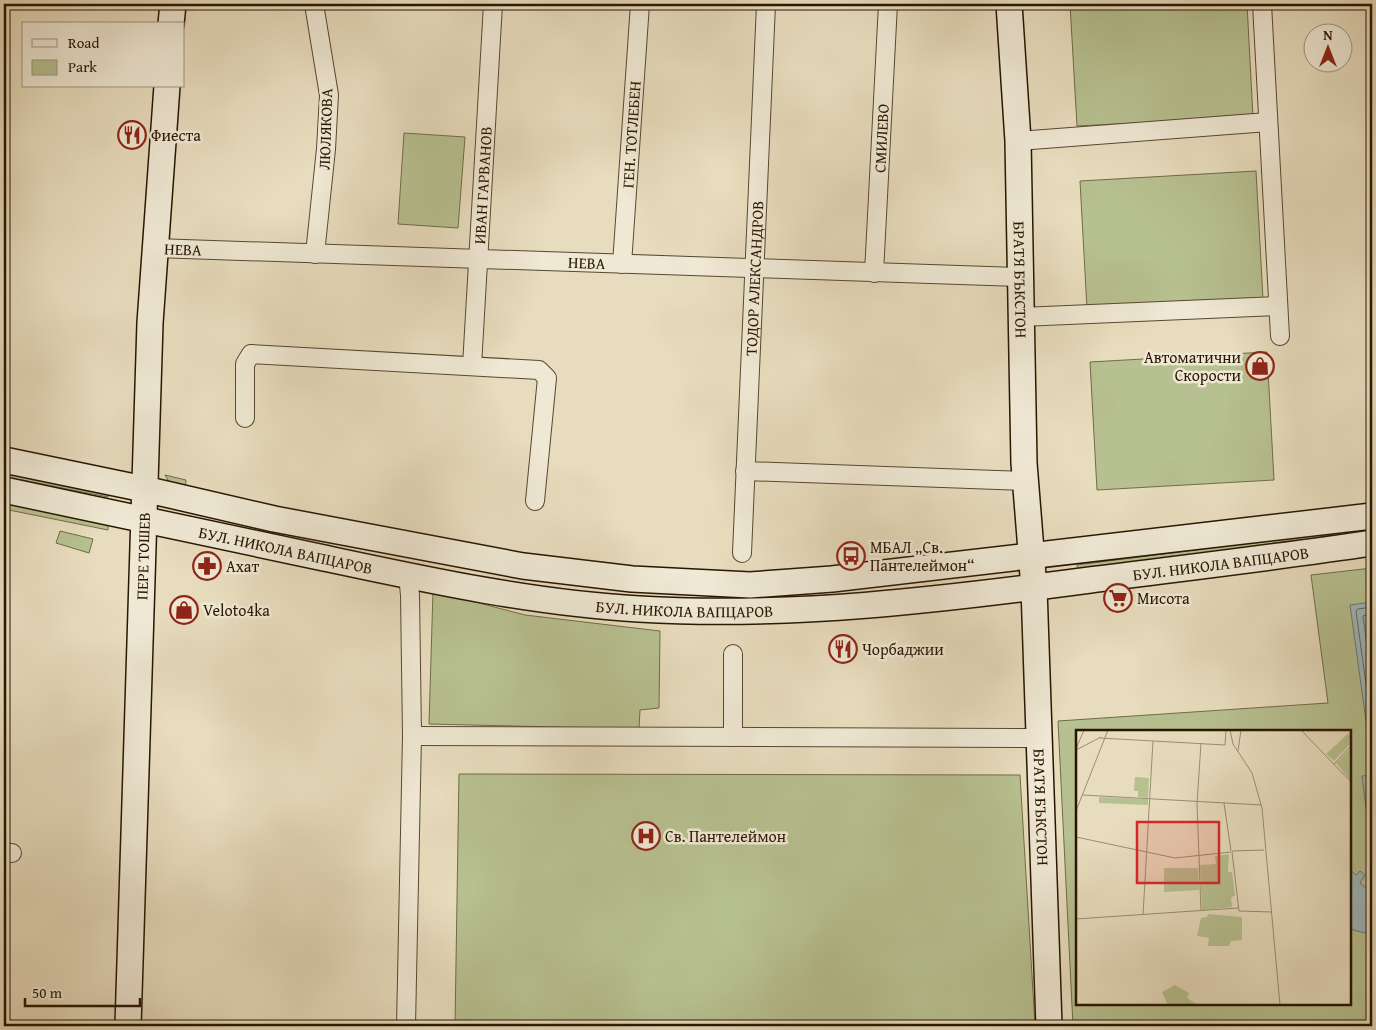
<svg xmlns="http://www.w3.org/2000/svg" width="1376" height="1030" viewBox="0 0 1376 1030" font-family="'Gentium Book Plus',serif">
  <style>
    .green { fill: #b7c090; stroke: #706b48; fill-rule: evenodd }
    .water { fill: #9db8bc; stroke: #6e7771 }
    .lines { fill: none; stroke-linecap: round; stroke-linejoin: round }
    .shore { stroke: #62675e; stroke-width: 1 }
    .street-casing { stroke: #584830; stroke-width: 20 }
    .secondary-casing { stroke: #281601; stroke-width: 28 }
    .street { stroke: #efe8d4; stroke-width: 18 }
    .secondary { stroke: #efe8d4; stroke-width: 25 }
    .labels { text-anchor: middle; stroke-width: 5; stroke-linejoin: round; paint-order: stroke }
    .street-label { font-size: 16px; fill: #281601; stroke: #efe8d4 }
    .poi-label { font-size: 16px; fill: #281601; stroke: #efe8d4; text-anchor: start }
    .inset-road { fill: none; stroke: #9b8d72; stroke-width: 1 }
    .view { fill: #d62828; fill-opacity: 0.15; stroke: #d62828; stroke-width: 2.5 }
    .inset-edge { fill: none; stroke: #281601; stroke-width: 2.5 }
  </style>
  <rect width="100%" height="100%" fill="#e7dcbd"/>
  <filter id="stains"><feTurbulence type="fractalNoise" baseFrequency=".004" numOctaves="4"/><feColorMatrix values="0 0 0 0 .2 0 0 0 0 .09 0 0 0 0 .02 0 0 0 .5 -.17"/></filter>
  <radialGradient id="worn" r=".72"><stop offset=".6" stop-color="#630" stop-opacity="0"/><stop offset="1" stop-color="#630" stop-opacity=".3"/></radialGradient>
  <!-- green -->
  <path class="green" d="M 1070,4 L 1247,4 L 1253,117 L 1077,126 Z
    M 404,133 L 465,137 L 458,228 L 398,224 Z
    M 1256,171 L 1263,299 L 1087,309 L 1080,181 Z
    M 1267,352 L 1274,480 L 1097,490 L 1090,362 Z
    M 4,471 L 109,493 L 108,497 L 22,480 L 4,479 Z
    M 165,475 L 186,480 L 185,491 L 169,482 Z
    M 4,498 L 108,518 L 108,530 L 4,509 Z
    M 1372,527 L 1372,537 L 1078,575 L 1077,565 Z
    M 60,531 L 93,539 L 89,553 L 56,543 Z
    M 1372,568 L 1372,1026 L 1073,1026 L 1058,721 L 1328,703 L 1311,575 ZM 1077,731 L 1350,731 L 1350,1004 L 1077,1004 Z
    M 433,591 L 525,615 L 660,631 L 659,708 L 640,710 L 639,729 L 429,724 Z
    M 459,774 L 1020,775 L 1035,1026 L 455,1026 Z"/>
  <!-- water -->
  <path class="water" d="M 1372,602 L 1372,720 L 1366,721 L 1350,605 Z
    M 1372,775 L 1372,808 L 1366,808 L 1362,776 Z
    M 1350,870 L 1356,875 L 1360,871 L 1365,875 L 1360,883 L 1365,887 L 1372,887 L 1372,937 C 1363,930 1357,933 1350,928 Z"/>
  <g class="lines">
    <!-- shore -->
    <path class="shore" d="M 1372,607 L 1358,609 L 1356,611 L 1370,714 L 1372,716
      M 1372,613 L 1363,616 L 1372,683"/>
    <defs>
      <g id="street">
        <path d="M 314,4 L 329,95 L 326,149 L 315,254"/>
        <path d="M 1262,4 L 1280,336"/>
        <path d="M 1018,141 L 1268,122"/>
        <path id="s1" d="M 155,248 L 1020,277"/>
        <path id="s2" d="M 622,264 L 640,4"/>
        <path id="s3" d="M 874,273 L 888,4"/>
        <path d="M 1021,317 L 1278,306"/>
        <path id="s4" d="M 472,366 L 493,4"/>
        <path d="M 245,418 L 245,364 L 251,354 L 539,370 L 547,378 L 535,501"/>
        <path d="M 745,471 L 1026,481"/>
        <path id="s5" d="M 742,553 L 766,4"/>
        <path d="M 412,736 L 1039,738"/>
        <path d="M 733,737 L 733,654"/>
        <path d="M 4,853 L 12,853"/>
        <path d="M 406,1026 L 412,736 L 410,595 L 408,576"/>
      </g>
      <g id="secondary">
        <path id="s6" d="M 1009,4 L 1018,141 L 1024,463 L 1034,588 L 1049,1026"/>
        <path d="M 171,24 L 173,4"/>
        <path d="M 4,460 L 144,489 L 274,519 L 523,566 L 632,579 L 750,585 L 832,579 L 1372,516"/>
        <path id="s7" d="M 4,490 C 110,513 217,535 324,558 C 427,580 533,603 639,609 C 791,618 939,600 1090,580 C 1184,568 1278,557 1372,543"/>
        <path id="s8" d="M 128,1026 L 150,323 L 167,86"/>
      </g>
    </defs>
    <!-- street casing -->
    <use href="#street" class="street-casing"/>
    <!-- secondary casing -->
    <use href="#secondary" class="secondary-casing"/>
    <!-- street -->
    <use href="#street" class="street"/>
    <!-- secondary -->
    <use href="#secondary" class="secondary"/>
  </g>
  <!-- icons -->
  <defs>
    <symbol id="restaurant-ring" viewBox="-11 -11 22 22"><circle r="9.5" fill="#efe8d4" stroke="#8f2418" stroke-width="1.5"/><path d="M-5-6h1v4h1v-4h1v4h1v-4h1v5L-1.5 .5V6h-2V.5L-5-1ZM5-6V6H3V1.5H1.5Q1.5-4 5-6Z" fill="#8f2418"/></symbol>
    <symbol id="shop-ring" viewBox="-11 -11 22 22"><circle r="9.5" fill="#efe8d4" stroke="#8f2418" stroke-width="1.5"/><path d="M-5-2.5h2.3a2.7 3.5 0 0 1 5.4 0H5L5.5 6h-11ZM-1.5-2.5h3a1.5 2.3 0 0 0-3 0Z" fill="#8f2418"/></symbol>
    <symbol id="bus-ring" viewBox="-11 -11 22 22"><circle r="9.5" fill="#efe8d4" stroke="#8f2418" stroke-width="1.5"/><path d="M-5-6H5V4H4V6H2V4H-2V6H-4V4H-5ZM-3.5-4V0h7V-4ZM-3.5 1.2v1.5H-2V1.2ZM2 1.2v1.5H3.5V1.2Z" fill="#8f2418"/></symbol>
    <symbol id="pharmacy-ring" viewBox="-11 -11 22 22"><circle r="9.5" fill="#efe8d4" stroke="#8f2418" stroke-width="1.5"/><path d="M-2-6h4v4h4v4h-4v4h-4v-4h-4v-4h4Z" fill="#8f2418"/></symbol>
    <symbol id="supermarket-ring" viewBox="-11 -11 22 22"><circle r="9.5" fill="#efe8d4" stroke="#8f2418" stroke-width="1.5"/><path d="M-6-5.5h2.5l.6 2H6L4.5 2H-2.5L-4.4-4H-6ZM-1.5 3.2a1.3 1.3 0 1 0 .1 0ZM3 3.2a1.3 1.3 0 1 0 .1 0Z" fill="#8f2418"/></symbol>
    <symbol id="hospital-ring" viewBox="-11 -11 22 22"><circle r="9.5" fill="#efe8d4" stroke="#8f2418" stroke-width="1.5"/><path d="M-5-5h3v3.5h4V-5h3V5h-3V1.5h-4V5h-3Z" fill="#8f2418"/></symbol>
  </defs>
  <g fill-rule="evenodd">
    <use href="#restaurant-ring" x="116" y="119" width="32" height="32"/>
    <use href="#shop-ring" x="1244" y="350" width="32" height="32"/>
    <use href="#bus-ring" x="835" y="540" width="32" height="32"/>
    <use href="#pharmacy-ring" x="191" y="550" width="32" height="32"/>
    <use href="#supermarket-ring" x="1102" y="582" width="32" height="32"/>
    <use href="#shop-ring" x="168" y="594" width="32" height="32"/>
    <use href="#restaurant-ring" x="827" y="633" width="32" height="32"/>
    <use href="#hospital-ring" x="630" y="820" width="32" height="32"/>
  </g>
  <g class="labels">
    <!-- street labels -->
    <g class="street-label">
      <text transform="translate(325 129) rotate(-88)" y="6">ЛЮЛЯКОВА</text>
      <text dy="6" stroke="none"><textPath href="#s2" startOffset="130">ГЕН. ТОТЛЕБЕН</textPath></text>
      <text dy="6" stroke="none"><textPath href="#s3" startOffset="135">СМИЛЕВО</textPath></text>
      <text dy="6" stroke="none"><textPath href="#s4" startOffset="181">ИВАН ГАРВАНОВ</textPath></text>
      <text dy="6" stroke="none"><textPath href="#s1" startOffset="28">НЕВА</textPath></text>
      <text dy="6" stroke="none"><textPath href="#s1" startOffset="432">НЕВА</textPath></text>
      <text dy="6" stroke="none"><textPath href="#s5" startOffset="275">ТОДОР АЛЕКСАНДРОВ</textPath></text>
      <text dy="6" stroke="none"><textPath href="#s6" startOffset="276">БРАТЯ БЪКСТОН</textPath></text>
      <text dy="6" stroke="none"><textPath href="#s7" startOffset="288">БУЛ. НИКОЛА ВАПЦАРОВ</textPath></text>
      <text dy="6" stroke="none"><textPath href="#s8" startOffset="470">ПЕРЕ ТОШЕВ</textPath></text>
      <text dy="6" stroke="none"><textPath href="#s7" startOffset="1231">БУЛ. НИКОЛА ВАПЦАРОВ</textPath></text>
      <text dy="6" stroke="none"><textPath href="#s7" startOffset="692">БУЛ. НИКОЛА ВАПЦАРОВ</textPath></text>
      <text dy="6" stroke="none"><textPath href="#s6" startOffset="804">БРАТЯ БЪКСТОН</textPath></text>
    </g>
    <!-- poi labels -->
    <g class="poi-label">
      <text x="151" y="141">Фиеста</text>
      <text x="1241" y="363" text-anchor="end">Автоматични<tspan x="1241" dy="18">Скорости</tspan></text>
      <text x="870" y="553">МБАЛ „Св.<tspan x="870" dy="18">Пантелеймон“</tspan></text>
      <text x="226" y="572">Ахат</text>
      <text x="1137" y="604">Мисота</text>
      <text x="203" y="616">Veloto4ka</text>
      <text x="862" y="655">Чорбаджии</text>
      <text x="665" y="842">Св. Пантелеймон</text>
    </g>
  </g>
  <!-- overview -->
  <g transform="translate(1076 730)">
    <rect width="275" height="275" fill="#e7dcbd"/>
    <path d="M 275,1 L 275,13 L 258,31 L 250,24 ZM 275,18 L 275,51 L 260,33 ZM 59,47 L 73,48 L 72,68 L 62,67 L 62,61 L 58,61 ZM 23,67 L 72,69 L 72,75 L 23,73 ZM 153,124 L 152,142 L 156,142 L 159,165 L 155,168 L 156,177 L 126,180 L 124,135 L 140,134 L 139,126 ZM 88,138 L 122,138 L 123,160 L 88,162 ZM 132,184 L 166,187 L 166,210 L 155,211 L 153,216 L 132,216 L 133,208 L 121,206 L 125,188 L 131,187 ZM 99,255 L 113,263 L 111,268 L 122,275 L 92,275 L 86,262 Z" fill="#b7c090"/>
    <path class="inset-road" d="M 154,0 L 157,14 L 176,43 L 186,78 L 204,275M 225,0 L 275,52M 24,8 L 149,15 L 150,0M 125,13 L 121,74 L 125,181M 0,19 L 8,0M 0,20 L 25,7M 162,21 L 165,0M 258,34 L 275,16M 7,65 L 185,75M 148,73 L 155,121M 0,81 L 32,0M 0,107 L 99,128 L 155,122M 156,121 L 188,120M 156,122 L 163,181 L 196,182M 67,185 L 77,11M 0,189 L 162,178"/>
    <path class="view" d="M 61,92 L 143,92 L 143,153 L 61,153 Z"/>
    <rect width="275" height="275" class="inset-edge"/>
  </g>
  <!-- margin -->
  <rect width="1376" height="1030" fill="none" stroke="#e7dcbd" stroke-width="20"/>
  <rect x="5" y="5" width="1366" height="1020" fill="none" stroke="#281601" stroke-width="2.5"/>
  <rect x="10" y="10" width="1356" height="1010" fill="none" stroke="#281601"/>
  <!-- legend -->
  <rect x="22" y="22" width="162" height="65" fill="#efe8d4" stroke="#9f9480"/>
  <rect x="32" y="39" width="25" height="8" fill="#efe8d4" stroke="#9f9480"/>
  <text x="68" y="48" font-size="15" fill="#281601">Road</text>
  <rect x="32" y="60" width="25" height="15" fill="#b7c090" stroke="#9f9480"/>
  <text x="68" y="72" font-size="15" fill="#281601">Park</text>
  <!-- north arrow -->
  <g transform="translate(1328 48)"><circle r="24" fill="#efe8d4" stroke="#9f9480"/>
  <path d="M0-4L9 19L0 12L-9 19Z" fill="#8f2418"/>
  <text y="-8" font-size="14" font-weight="bold" text-anchor="middle" fill="#281601">N</text>
  </g>
  <!-- scale -->
  <path d="M25 998v8h115v-8" fill="none" stroke="#281601" stroke-width="2.5"/>
  <text x="32" y="998" font-size="15" fill="#281601" stroke="#efe8d4" stroke-width="4" paint-order="stroke">50 m</text>
  <rect width="100%" height="100%" filter="url(#stains)"/>
  <rect width="100%" height="100%" fill="url(#worn)"/>
</svg>
